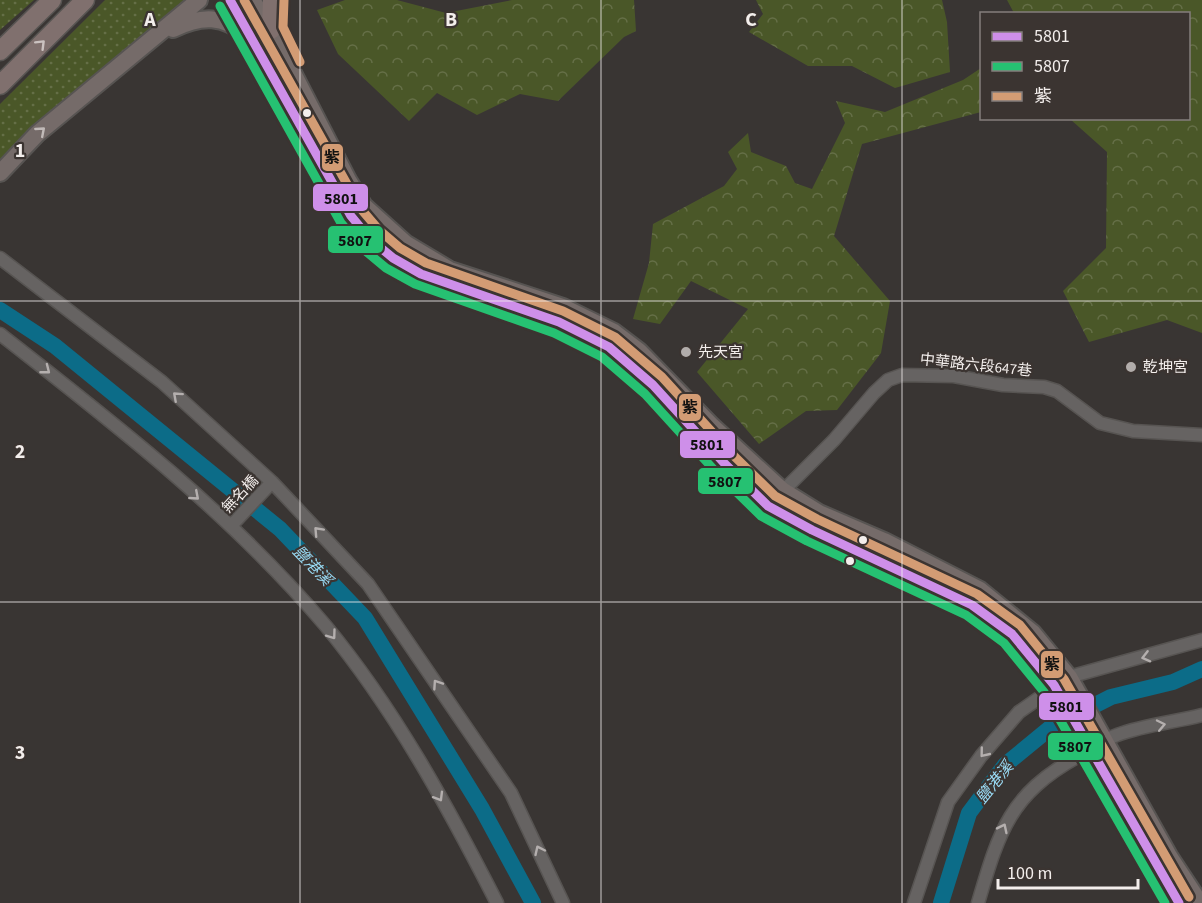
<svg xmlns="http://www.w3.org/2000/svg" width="1202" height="903" viewBox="0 0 1202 903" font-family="'Source Sans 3','Noto Sans TC',sans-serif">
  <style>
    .green { fill: url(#green-dots) }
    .forest { fill: url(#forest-crowns) }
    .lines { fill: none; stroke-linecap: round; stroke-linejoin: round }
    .river { stroke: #0c6c88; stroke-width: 16 }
    .minor-casing { stroke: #575452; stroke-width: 15 }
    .major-casing { stroke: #575452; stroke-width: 20 }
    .highway-casing { stroke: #575452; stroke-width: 21 }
    .minor { stroke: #666362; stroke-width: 12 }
    .major { stroke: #756b69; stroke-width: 16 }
    .highway { stroke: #80706e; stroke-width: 18 }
    .bus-1-casing { stroke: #3b3431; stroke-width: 14 }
    .bus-2-casing { stroke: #3b3431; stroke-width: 14 }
    .bus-3-casing { stroke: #3b3431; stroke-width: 14 }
    .bus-1 { stroke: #ce8fe9; stroke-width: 9 }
    .bus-2 { stroke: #26c172; stroke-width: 9 }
    .bus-3 { stroke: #d39c74; stroke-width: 9 }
    .oneway { stroke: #cbc2c0 }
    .oneway2 { stroke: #c1bab8 }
    .oneway3 { stroke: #b4afae }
    .grid { fill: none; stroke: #f3eeec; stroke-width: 1.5; stroke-opacity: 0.55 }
    .bus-dot { fill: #f3eeec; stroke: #3b3431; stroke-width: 2 }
    .poi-dot { fill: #b2adab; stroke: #3b3431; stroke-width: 2 }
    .labels { text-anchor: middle; stroke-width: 4.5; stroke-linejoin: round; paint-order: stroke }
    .poi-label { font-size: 15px; fill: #f3eeec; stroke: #3b3431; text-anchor: start }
    .street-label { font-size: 15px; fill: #f3eeec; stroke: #3b3431 }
    .water-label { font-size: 16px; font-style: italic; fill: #98d9f3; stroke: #3b3431 }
    .grid-label { font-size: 20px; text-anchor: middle; font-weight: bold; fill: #f3eeec; stroke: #3b3431; stroke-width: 4.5; stroke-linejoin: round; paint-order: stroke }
    .line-badge { stroke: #3b3431; stroke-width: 2 }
    .pale-badge-label { font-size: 16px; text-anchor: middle; font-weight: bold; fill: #111 }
  </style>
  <defs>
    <pattern id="green-dots" width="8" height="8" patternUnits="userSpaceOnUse" patternTransform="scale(1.5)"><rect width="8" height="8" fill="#4a5728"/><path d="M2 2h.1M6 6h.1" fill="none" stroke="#656f47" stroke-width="1.8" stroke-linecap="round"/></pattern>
    <pattern id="forest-crowns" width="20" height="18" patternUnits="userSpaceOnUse" patternTransform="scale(1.5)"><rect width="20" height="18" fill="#4a5728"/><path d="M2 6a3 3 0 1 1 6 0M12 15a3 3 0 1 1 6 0" fill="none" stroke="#656f47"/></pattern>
  </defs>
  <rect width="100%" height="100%" fill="#393533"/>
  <!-- green -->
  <path class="green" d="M 0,0 L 34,0 L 0,30 Z
    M 105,0 L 188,0 L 91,78 L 0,159 L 0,104 Z"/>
  <!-- forest -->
  <path class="forest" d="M 345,0 L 397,0 L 446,13 L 512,0 L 634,0 L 636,31 L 624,37 L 558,101 L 520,94 L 477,115 L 437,93 L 409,121 L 338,54 L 317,10 Z
    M 756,0 L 942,0 L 947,22 L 950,72 L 895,88 L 852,66 L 808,66 L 749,32 L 763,14 Z
    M 1007,0 L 1202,0 L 1202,333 L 1167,320 L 1089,342 L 1063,291 L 1106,248 L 1107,152 L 1070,119 L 1188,118 L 1188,14 L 1014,13 Z
    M 981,68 L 981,112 L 862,144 L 834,236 L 890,301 L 881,353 L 837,410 L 806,411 L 759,444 L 697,372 L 748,309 L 691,281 L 660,324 L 633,319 L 649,263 L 653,224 L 724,186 L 737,169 L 728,152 L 748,133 L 751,152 L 786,166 L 795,183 L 812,189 L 845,123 L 836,101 L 885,112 L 963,80 Z"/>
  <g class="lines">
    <!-- river -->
    <path class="river" d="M 0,310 L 55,346 L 280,529 L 365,618 L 482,809 L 533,903
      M 941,903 L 969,813 L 1005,765 L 1050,728 L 1111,697 L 1173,682 L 1202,669"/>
    <defs>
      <path id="minor" d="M 0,258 L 162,382 L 272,482 L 368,584 L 511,793 L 563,903
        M 0,334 C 114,423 231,514 325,625 C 394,708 448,807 497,903
        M 768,506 L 834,440 L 874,393 L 888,380 L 902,375 L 954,376 L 1003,385 L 1044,387 L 1057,391 L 1100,423 L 1133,431 L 1202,435
        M 231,526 L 272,482
        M 914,903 L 948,802 L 981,756 L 1019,712 L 1069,677 L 1202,640
        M 978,903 C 999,832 1009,795 1077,757 C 1090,749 1103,740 1117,735 C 1143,725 1175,722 1202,715"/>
      <path id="major" d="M 230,0 L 257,44 L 351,216 L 370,239 L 393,258 L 421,274 L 559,322 L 609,347 L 653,385 L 725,464 L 768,506 L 812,530 L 972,605 L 1012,634 L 1054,685 L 1179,903
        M 252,0 L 271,30 L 348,180 L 364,206 L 405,243 L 450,270 L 563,307 L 614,332 L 639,351 L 712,426 L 782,490 L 819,513 L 884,541 L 980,590 L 1033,633 L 1069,677 L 1169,856 L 1200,903
        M 173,29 C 202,15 223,15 248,36
        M 0,173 L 37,134 L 199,0"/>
      <path id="highway" d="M 271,30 L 272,0
        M 0,51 L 52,0
        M 0,85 L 85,0"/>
    </defs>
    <!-- minor casing -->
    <use href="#minor" class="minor-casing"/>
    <!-- major casing -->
    <use href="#major" class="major-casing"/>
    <!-- highway casing -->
    <use href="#highway" class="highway-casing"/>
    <!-- minor -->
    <use href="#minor" class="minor"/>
    <!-- major -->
    <use href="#major" class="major"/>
    <!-- highway -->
    <use href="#highway" class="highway"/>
    <defs>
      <path id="bus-1" d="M 230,0 L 351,216 L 370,239 L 393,258 L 421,274 L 559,322 L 609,347 L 653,385 L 725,464 L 768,506 L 812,530 L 972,605 L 1012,634 L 1054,685 L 1179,903"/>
      <path id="bus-2" d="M 220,6 L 341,223 L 362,248 L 386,268 L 415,284 L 554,333 L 602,357 L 645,394 L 716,472 L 761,516 L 807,541 L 966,615 L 1004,643 L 1044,692 L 1165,903"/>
      <path id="bus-3" d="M 244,0 L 361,209 L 379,230 L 400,248 L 426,263 L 563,311 L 615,337 L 662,377 L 734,456 L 775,496 L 817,519 L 977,594 L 1020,625 L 1064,679 L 1189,897
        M 284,0 L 283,27 L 300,62"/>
    </defs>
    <!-- bus-1 casing -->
    <use href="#bus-1" class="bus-1-casing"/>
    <!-- bus-2 casing -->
    <use href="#bus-2" class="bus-2-casing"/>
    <!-- bus-3 casing -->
    <use href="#bus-3" class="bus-3-casing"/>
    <!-- bus-1 -->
    <use href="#bus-1" class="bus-1"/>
    <!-- bus-2 -->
    <use href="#bus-2" class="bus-2"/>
    <!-- bus-3 -->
    <use href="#bus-3" class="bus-3"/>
  </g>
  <!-- one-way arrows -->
  <defs><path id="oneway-chevron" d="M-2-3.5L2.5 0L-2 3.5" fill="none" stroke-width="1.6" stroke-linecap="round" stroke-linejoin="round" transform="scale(1.5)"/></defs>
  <use class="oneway" href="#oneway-chevron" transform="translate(41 44) rotate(-45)"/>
  <use class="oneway2" href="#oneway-chevron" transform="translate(41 131) rotate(-41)"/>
  <g class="oneway3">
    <use href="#oneway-chevron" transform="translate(46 370) rotate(38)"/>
    <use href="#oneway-chevron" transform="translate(177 396) rotate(-138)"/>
    <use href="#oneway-chevron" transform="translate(195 496) rotate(41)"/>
    <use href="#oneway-chevron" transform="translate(318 531) rotate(-133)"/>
    <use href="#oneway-chevron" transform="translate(332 635) rotate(54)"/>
    <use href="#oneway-chevron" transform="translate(1146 657) rotate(166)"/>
    <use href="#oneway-chevron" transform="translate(437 684) rotate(-124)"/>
    <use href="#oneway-chevron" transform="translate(1161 725) rotate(-12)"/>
    <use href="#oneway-chevron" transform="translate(984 753) rotate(129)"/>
    <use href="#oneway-chevron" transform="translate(439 797) rotate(59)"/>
    <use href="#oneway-chevron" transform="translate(1003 828) rotate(-64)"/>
    <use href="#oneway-chevron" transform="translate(539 850) rotate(-115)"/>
  </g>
  <!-- grid -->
  <path class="grid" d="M 300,0 L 300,903M 601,0 L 601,903M 902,0 L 902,903M 0,301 L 1202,301M 0,602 L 1202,602"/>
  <!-- markers -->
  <g class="bus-dot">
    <circle cx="307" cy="113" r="5"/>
    <circle cx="863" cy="540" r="5"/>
    <circle cx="850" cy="561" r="5"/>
  </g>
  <g class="poi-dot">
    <circle cx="686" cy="352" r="6"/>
    <circle cx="1131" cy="367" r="6"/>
  </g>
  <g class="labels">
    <!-- poi labels -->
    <g class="poi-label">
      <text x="698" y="357">先天宮</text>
      <text x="1143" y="372">乾坤宮</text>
    </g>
    <!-- street labels -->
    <g class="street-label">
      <text transform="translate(976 365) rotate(6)" y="5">中華路六段647巷</text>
      <text transform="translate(240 494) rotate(-47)" y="5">無名橋</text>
    </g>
    <!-- water labels -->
    <g class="water-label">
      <text transform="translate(313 565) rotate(46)" y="6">鹽港溪</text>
      <text transform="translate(994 782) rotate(-51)" y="6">鹽港溪</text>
    </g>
  </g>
  <g class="grid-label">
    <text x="150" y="26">A</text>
    <text x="451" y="26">B</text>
    <text x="751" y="26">C</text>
    <text x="20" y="157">1</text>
    <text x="20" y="458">2</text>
    <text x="20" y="759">3</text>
  </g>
  <g class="line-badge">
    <rect x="321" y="143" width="23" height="29" rx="6" fill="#d39c74"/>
    <rect x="312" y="183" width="57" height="29" rx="6" fill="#ce8fe9"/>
    <rect x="327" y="225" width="57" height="29" rx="6" fill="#26c172"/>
    <rect x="678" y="393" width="24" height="29" rx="6" fill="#d39c74"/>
    <rect x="679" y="430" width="57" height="29" rx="6" fill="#ce8fe9"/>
    <rect x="697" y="467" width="57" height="28" rx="6" fill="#26c172"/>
    <rect x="1040" y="650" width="24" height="29" rx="6" fill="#d39c74"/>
    <rect x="1038" y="692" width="57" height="29" rx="6" fill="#ce8fe9"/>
    <rect x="1047" y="732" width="57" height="29" rx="6" fill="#26c172"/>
  </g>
  <g class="pale-badge-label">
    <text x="332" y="163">紫</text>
    <text x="341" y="204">5801</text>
    <text x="355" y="246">5807</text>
    <text x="690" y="413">紫</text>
    <text x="707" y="450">5801</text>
    <text x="725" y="487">5807</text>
    <text x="1052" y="670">紫</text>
    <text x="1066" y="712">5801</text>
    <text x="1075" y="752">5807</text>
  </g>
  <!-- legend -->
  <rect x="980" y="12" width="210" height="108" fill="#3b3431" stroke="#857e7c" stroke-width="1.5"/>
  <rect x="992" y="32" width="30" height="9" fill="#ce8fe9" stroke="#857e7c" stroke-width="1.5"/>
  <text x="1034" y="42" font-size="18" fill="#f3eeec">5801</text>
  <rect x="992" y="62" width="30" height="9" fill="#26c172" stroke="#857e7c" stroke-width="1.5"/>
  <text x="1034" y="72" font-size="18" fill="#f3eeec">5807</text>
  <rect x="992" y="92" width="30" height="9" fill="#d39c74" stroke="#857e7c" stroke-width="1.5"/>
  <text x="1034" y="102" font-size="18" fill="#f3eeec">紫</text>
  <!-- scale -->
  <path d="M998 879v9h140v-9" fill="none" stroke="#f3eeec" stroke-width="3"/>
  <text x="1007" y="879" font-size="18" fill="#f3eeec" stroke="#3b3431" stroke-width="4.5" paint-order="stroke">100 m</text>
</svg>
